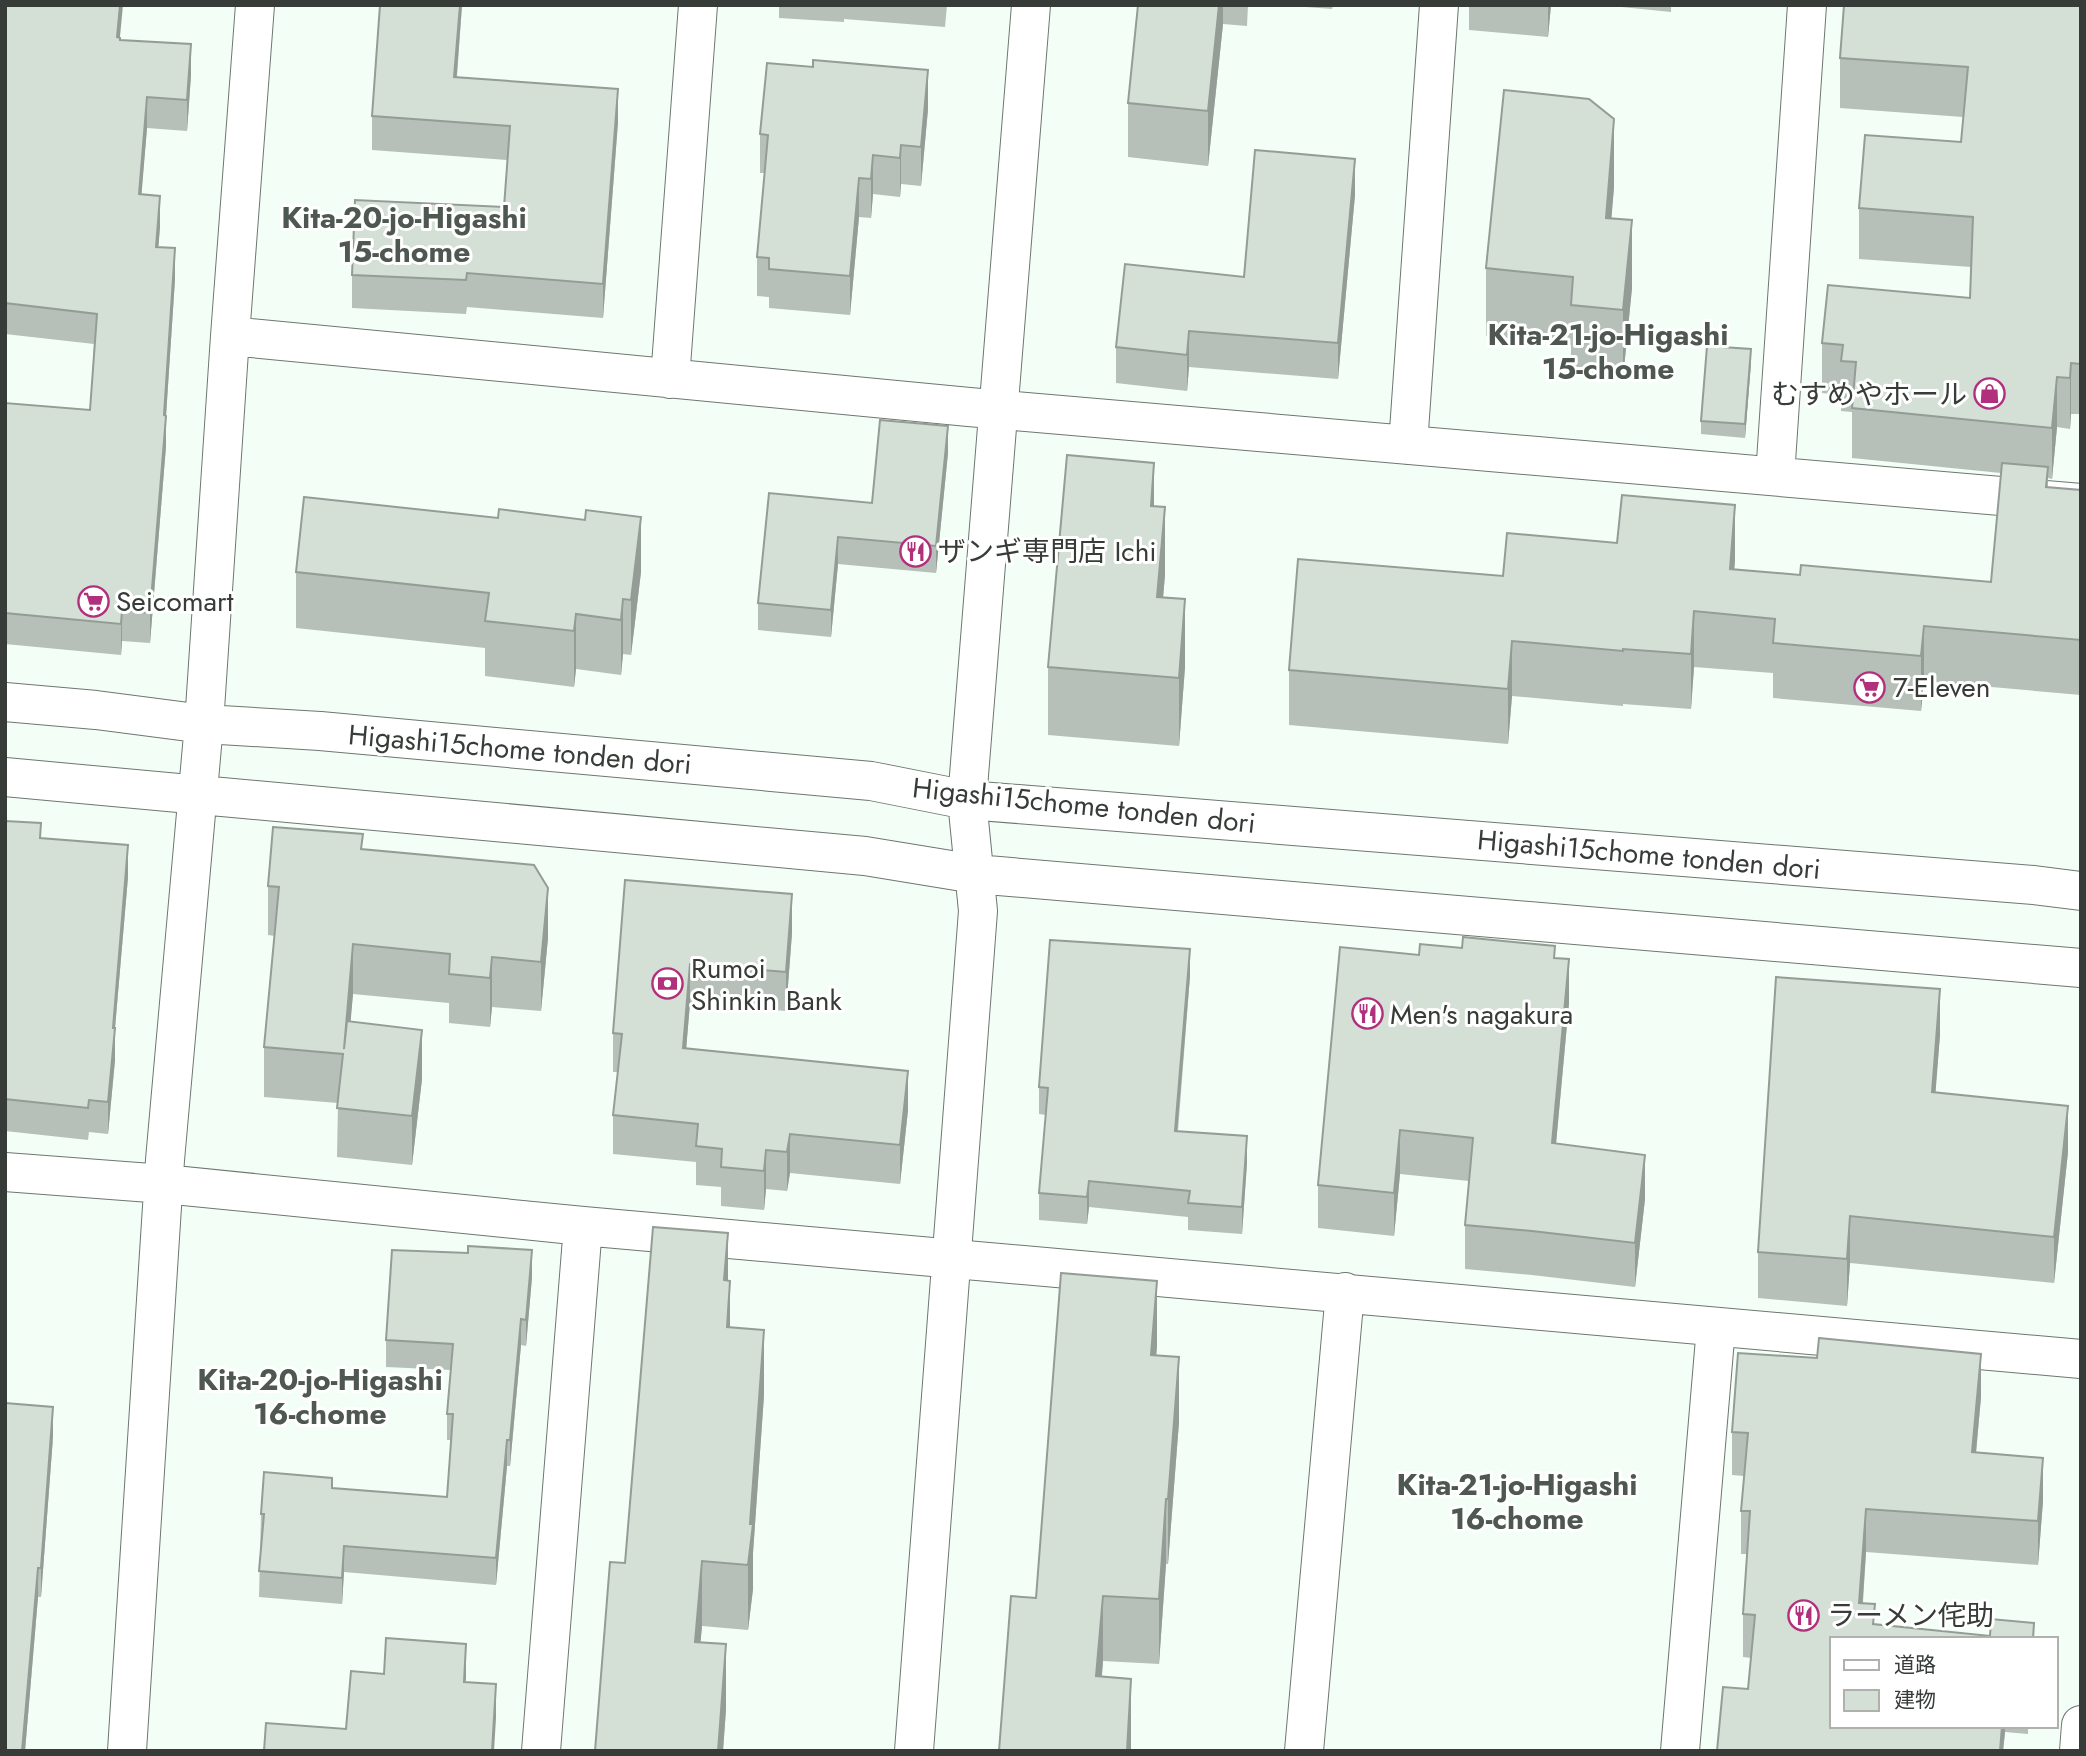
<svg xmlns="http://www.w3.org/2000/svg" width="2086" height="1756" viewBox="0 0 2086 1756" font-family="Jost,'Noto Sans JP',sans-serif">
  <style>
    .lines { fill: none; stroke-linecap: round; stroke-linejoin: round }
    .minor-casing { stroke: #6d776f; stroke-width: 40 }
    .minor { stroke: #fff; stroke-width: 38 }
    .wall { fill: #b6c0b8 }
    .shaded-wall { fill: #949c96 }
    .building { fill: #d4dfd6; stroke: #949c96; stroke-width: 2 }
    .labels { text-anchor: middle; stroke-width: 6; stroke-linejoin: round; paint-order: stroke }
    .poi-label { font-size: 28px; fill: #373c38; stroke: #fff; text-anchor: start }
    .street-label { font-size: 28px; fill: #373c38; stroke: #fff }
    .neighbourhood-label { font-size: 30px; font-weight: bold; fill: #4e5851; stroke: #fff }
  </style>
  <rect width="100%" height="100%" fill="#f3fef6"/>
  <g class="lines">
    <defs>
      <path id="minor" d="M 230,336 L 969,407 L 2081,503
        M 670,379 L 698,5
        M 1408,445 L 1439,5
        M 1775,476 L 1807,5
        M 5,702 L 96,710 L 204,724 L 320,731 L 871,781 L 967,800 L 2034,885 L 2081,891
        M 5,777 L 865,856 L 975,874 L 2081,968
        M 5,1172 L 164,1184 L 583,1226 L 2081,1359
        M 127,1751 L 165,1160 L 204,724 L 230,336 L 255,5
        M 541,1751 L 583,1226
        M 914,1751 L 978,911 L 967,800 L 1031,5
        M 1304,1751 L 1345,1292
        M 1680,1751 L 1716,1327
        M 2079,1751 L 2081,1725"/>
    </defs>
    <!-- minor casing -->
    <use href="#minor" class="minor-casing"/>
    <!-- minor -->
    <use href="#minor" class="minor"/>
  </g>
  <!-- wall -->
  <path class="wall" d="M 5,5 L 120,38 L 120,40 L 191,75 L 187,131 L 147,128 L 141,195 L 160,227 L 158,247 L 175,279 L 166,416 L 166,446 L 150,643 L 122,641 L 121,655 L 5,644 L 5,403 L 90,410 L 94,344 L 5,334 Z
    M 380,5 L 462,5 L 457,77 L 618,122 L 603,318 L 467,307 L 466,314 L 352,308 L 352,275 L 504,207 L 507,160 L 372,150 L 372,116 Z
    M 779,5 L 947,5 L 945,27 L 844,19 L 844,22 L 779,18 Z
    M 1138,5 L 1248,5 L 1247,26 L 1223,24 L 1208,166 L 1128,157 L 1128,103 Z
    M 1280,5 L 1333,5 L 1332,9 Z
    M 1469,5 L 1551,5 L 1548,37 L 1469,30 Z
    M 1602,5 L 1671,5 L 1671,12 Z
    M 2081,5 L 2081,414 L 2071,414 L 2070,429 L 2057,427 L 2052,479 L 2048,478 L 2048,487 L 2081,490 L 2081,695 L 1924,681 L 1921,711 L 1773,698 L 1773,673 L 1694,667 L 1691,709 L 1623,704 L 1623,706 L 1512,696 L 1508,744 L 1289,725 L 1289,670 L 1503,576 L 1735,560 L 1734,569 L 1800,575 L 1991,582 L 2001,473 L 1852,458 L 1852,412 L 1841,411 L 1841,395 L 1822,393 L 1822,343 L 1970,298 L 1971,267 L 1859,259 L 1859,208 L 1961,142 L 1963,117 L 1840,108 L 1840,58 Z
    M 928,109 L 921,186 L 901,184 L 900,197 L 873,194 L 871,218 L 859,217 L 850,315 L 769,308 L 769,297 L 757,296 L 757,257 L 765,173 L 760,173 L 760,134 Z
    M 1614,187 L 1611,218 L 1632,288 L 1623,378 L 1571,373 L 1571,345 L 1486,336 L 1486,268 Z
    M 1355,195 L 1338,379 L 1189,367 L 1187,391 L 1116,383 L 1116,347 L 1244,277 Z
    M 1751,363 L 1745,438 L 1701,434 L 1701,421 Z
    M 948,453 L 936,573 L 838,564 L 831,637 L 758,630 L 758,603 L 872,503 Z
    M 1154,506 L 1165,575 L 1163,598 L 1185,667 L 1179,746 L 1048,735 L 1048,667 Z
    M 296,572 L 641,572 L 631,655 L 623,654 L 621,675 L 576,669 L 574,687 L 485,676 L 485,648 L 296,628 Z
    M 5,821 L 128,877 L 115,1028 L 115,1060 L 108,1134 L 89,1132 L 88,1140 L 5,1131 Z
    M 363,849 L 548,938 L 541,1011 L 492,1007 L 490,1027 L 449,1023 L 449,1003 L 353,994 L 350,1022 L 422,1079 L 412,1165 L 337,1157 L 338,1103 L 264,1097 L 264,1047 L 275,936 L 268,935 L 268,886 Z
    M 625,880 L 792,933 L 786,1011 L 690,1003 L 686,1049 L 908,1110 L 900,1184 L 790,1173 L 787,1191 L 766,1189 L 764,1210 L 721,1206 L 721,1187 L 696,1185 L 696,1162 L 613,1154 L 613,1115 L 618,1072 L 613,1072 L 613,1033 Z
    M 1419,955 L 1555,958 L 1569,1003 L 1556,1144 L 1645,1199 L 1635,1287 L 1532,1275 L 1465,1269 L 1465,1225 L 1469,1181 L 1400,1174 L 1394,1236 L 1318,1228 L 1318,1185 Z
    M 1190,976 L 1178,1131 L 1247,1163 L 1242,1234 L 1188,1230 L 1188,1217 L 1089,1207 L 1087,1224 L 1039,1220 L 1039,1193 L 1046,1115 L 1039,1114 L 1039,1087 Z
    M 1940,1035 L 1935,1093 L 2068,1152 L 2054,1283 L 1850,1263 L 1847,1306 L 1758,1298 L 1758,1252 Z
    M 532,1277 L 526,1346 L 521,1345 L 510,1466 L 507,1466 L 496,1585 L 344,1572 L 342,1604 L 259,1597 L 261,1514 L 332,1488 L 447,1497 L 451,1440 L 447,1440 L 447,1414 L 451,1370 L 386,1367 L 386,1340 Z
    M 728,1280 L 730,1327 L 764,1395 L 753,1553 L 753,1589 L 748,1630 L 702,1626 L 700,1642 L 726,1709 L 723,1751 L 595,1751 L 625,1563 Z
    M 1157,1346 L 1156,1356 L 1179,1422 L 1168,1564 L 1166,1564 L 1159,1664 L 1103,1661 L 1102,1676 L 1131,1743 L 1036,1598 Z
    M 1981,1397 L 1976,1453 L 2043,1501 L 2038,1565 L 1866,1552 L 1863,1603 L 1875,1624 L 1990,1636 L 2034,1639 L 1832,1726 L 2028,1726 L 2028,1734 L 2005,1732 L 2003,1751 L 1717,1751 L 1748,1689 L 1751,1658 L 1743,1657 L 1743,1614 L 1747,1554 L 1741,1554 L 1741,1511 L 1744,1476 L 1732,1475 L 1732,1432 Z
    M 53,1437 L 41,1597 L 38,1597 L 25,1751 L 5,1751 Z"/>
  <!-- shaded-wall -->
  <path class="shaded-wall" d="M 120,5 L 123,5 L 117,68 L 117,37 Z
    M 460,5 L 462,5 L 454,111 L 454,77 Z
    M 1219,5 L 1223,5 L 1223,24 L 1208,166 L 1208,111 Z
    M 1548,5 L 1551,5 L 1548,37 Z
    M 191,44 L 191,75 L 187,131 L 187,100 Z
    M 928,70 L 928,109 L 921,186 L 921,147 Z
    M 618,89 L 618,122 L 603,318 L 603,284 Z
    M 147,97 L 147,128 L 139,225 L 139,194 Z
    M 1614,119 L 1614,187 L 1606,286 L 1606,218 Z
    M 901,145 L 901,184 L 900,197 L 900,158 Z
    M 873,155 L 873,194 L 871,218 L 871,179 Z
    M 1355,159 L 1355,195 L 1338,379 L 1338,343 Z
    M 859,178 L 859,217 L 850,315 L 850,276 Z
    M 160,196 L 160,227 L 156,278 L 156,247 Z
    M 1632,220 L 1632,288 L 1623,378 L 1623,310 Z
    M 175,248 L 175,279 L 166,416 L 166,446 L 150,643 L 150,613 L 164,415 Z
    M 1189,331 L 1189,367 L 1187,391 L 1187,355 Z
    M 1751,349 L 1751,363 L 1745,438 L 1745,424 Z
    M 2071,363 L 2071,414 L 2070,429 L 2070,378 Z
    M 2057,377 L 2057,427 L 2052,479 L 2052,428 Z
    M 948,426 L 948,453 L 936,573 L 936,546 Z
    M 1154,463 L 1154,531 L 1151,506 Z
    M 1735,505 L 1735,560 L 1731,615 L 1730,569 Z
    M 1165,507 L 1165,575 L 1157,665 L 1157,597 Z
    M 641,517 L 641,572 L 631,655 L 631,600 Z
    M 838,537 L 838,564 L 831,637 L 831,610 Z
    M 623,599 L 623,654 L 621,675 L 621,620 Z
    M 1185,599 L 1185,667 L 1179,746 L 1179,678 Z
    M 122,610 L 122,641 L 121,655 L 121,624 Z
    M 1694,611 L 1694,667 L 1691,709 L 1691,654 Z
    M 576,614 L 576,669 L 574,687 L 574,631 Z
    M 1924,626 L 1924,681 L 1921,711 L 1921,656 Z
    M 1512,641 L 1512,696 L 1508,744 L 1508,689 Z
    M 128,845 L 128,877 L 115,1028 L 115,1060 L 108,1134 L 108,1102 Z
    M 548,888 L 548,938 L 541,1011 L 541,962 Z
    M 792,894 L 792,933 L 786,1011 L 786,972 Z
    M 353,944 L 353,994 L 344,1098 L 344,1049 Z
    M 1190,949 L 1190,976 L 1175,1157 L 1175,1131 Z
    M 492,957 L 492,1007 L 490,1027 L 490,978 Z
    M 1569,959 L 1569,1003 L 1552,1187 L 1552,1143 Z
    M 690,964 L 690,1003 L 683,1087 L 683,1048 Z
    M 1940,989 L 1940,1035 L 1932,1138 L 1932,1092 Z
    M 422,1030 L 422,1079 L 412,1165 L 412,1116 Z
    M 908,1071 L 908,1110 L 900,1184 L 900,1145 Z
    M 2068,1106 L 2068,1152 L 2054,1283 L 2054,1237 Z
    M 1400,1130 L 1400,1174 L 1394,1236 L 1394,1193 Z
    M 790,1134 L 790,1173 L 787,1191 L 787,1152 Z
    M 1247,1136 L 1247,1163 L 1242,1234 L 1242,1207 Z
    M 766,1150 L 766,1189 L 764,1210 L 764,1171 Z
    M 1645,1155 L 1645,1199 L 1635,1287 L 1635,1243 Z
    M 1089,1181 L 1089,1207 L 1087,1224 L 1087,1197 Z
    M 1850,1216 L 1850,1263 L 1847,1306 L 1847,1259 Z
    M 728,1233 L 728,1298 L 724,1280 Z
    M 532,1250 L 532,1277 L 526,1346 L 526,1320 Z
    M 730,1281 L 730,1346 L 727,1327 Z
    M 1157,1281 L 1157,1346 L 1151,1420 L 1151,1355 Z
    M 521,1319 L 521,1345 L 510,1466 L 510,1440 Z
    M 764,1330 L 764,1395 L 753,1553 L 753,1589 L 748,1630 L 748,1565 Z
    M 1981,1354 L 1981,1397 L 1972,1496 L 1972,1452 Z
    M 1179,1357 L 1179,1422 L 1168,1564 L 1168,1499 Z
    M 53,1407 L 53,1437 L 41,1597 L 41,1568 Z
    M 507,1440 L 507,1466 L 496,1585 L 496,1558 Z
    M 2043,1458 L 2043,1501 L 2038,1565 L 2038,1521 Z
    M 1166,1499 L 1166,1564 L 1159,1664 L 1159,1599 Z
    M 1866,1509 L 1866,1552 L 1860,1639 L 1859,1603 Z
    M 344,1546 L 344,1572 L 342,1604 L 342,1578 Z
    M 702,1561 L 702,1626 L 695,1707 L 695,1642 Z
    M 38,1568 L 38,1597 L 25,1751 L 22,1751 Z
    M 1103,1596 L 1103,1661 L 1096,1740 L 1096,1676 Z
    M 466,1644 L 466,1677 L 464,1715 L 464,1682 Z
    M 726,1644 L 726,1709 L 723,1751 L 718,1751 Z
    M 1131,1679 L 1131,1751 L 1127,1751 Z
    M 496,1684 L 496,1718 L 494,1751 L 492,1751 Z
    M 2002,1726 L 2005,1726 L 2005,1732 L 2003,1751 L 2000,1751 Z"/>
  <!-- building -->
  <path class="building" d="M 5,5 L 120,5 L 117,37 L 120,38 L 120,40 L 191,44 L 187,100 L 147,97 L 139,194 L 160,196 L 156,247 L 175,248 L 164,415 L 166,416 L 150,613 L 122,610 L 121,624 L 5,613 L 5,403 L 90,410 L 97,314 L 5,303 Z
    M 380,5 L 460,5 L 454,77 L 618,89 L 603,284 L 467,273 L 466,280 L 352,275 L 355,200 L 504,207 L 510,126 L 372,116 Z
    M 1138,5 L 1219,5 L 1208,111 L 1128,103 Z
    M 1844,5 L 2081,5 L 2081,364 L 2071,363 L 2070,378 L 2057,377 L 2052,428 L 1852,408 L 1856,362 L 1841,361 L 1843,345 L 1822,343 L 1828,285 L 1970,298 L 1973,217 L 1859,208 L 1865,135 L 1961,142 L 1968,67 L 1840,58 Z
    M 813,60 L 928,70 L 921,147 L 901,145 L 900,158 L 873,155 L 871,179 L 859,178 L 850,276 L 769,269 L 769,258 L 757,257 L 768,135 L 760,134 L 767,63 L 813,67 Z
    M 1504,90 L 1589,99 L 1614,119 L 1606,218 L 1632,220 L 1623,310 L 1571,305 L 1573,277 L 1486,268 Z
    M 1255,150 L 1355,159 L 1338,343 L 1189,331 L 1187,355 L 1116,347 L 1125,264 L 1244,277 Z
    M 1707,346 L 1751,349 L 1745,424 L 1701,421 Z
    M 880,420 L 948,426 L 936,546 L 838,537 L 831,610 L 758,603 L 769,493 L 872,503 Z
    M 1067,455 L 1154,463 L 1151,506 L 1165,507 L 1157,597 L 1185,599 L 1179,678 L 1048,667 Z
    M 2002,463 L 2048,467 L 2046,487 L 2081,490 L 2081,640 L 1924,626 L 1921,656 L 1773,643 L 1775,619 L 1694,611 L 1691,654 L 1623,649 L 1623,651 L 1512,641 L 1508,689 L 1289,670 L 1298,559 L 1503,576 L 1507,533 L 1617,543 L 1622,495 L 1735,505 L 1730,569 L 1800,575 L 1801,565 L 1991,582 Z
    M 304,497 L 498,518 L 499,509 L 585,520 L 586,510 L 641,517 L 631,600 L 623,599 L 621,620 L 576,614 L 574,631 L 485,621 L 489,593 L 296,572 Z
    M 5,821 L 41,823 L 40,838 L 128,845 L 113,1028 L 115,1028 L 108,1102 L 89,1100 L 88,1108 L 5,1099 Z
    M 273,827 L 363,834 L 361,849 L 534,865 L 548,888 L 541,962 L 492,957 L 490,978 L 449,974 L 450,954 L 353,944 L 344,1049 L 347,1021 L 422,1030 L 412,1116 L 337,1108 L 343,1054 L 264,1047 L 279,887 L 268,886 Z
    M 625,880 L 792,894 L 786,972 L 690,964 L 683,1048 L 908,1071 L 900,1145 L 790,1134 L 787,1152 L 766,1150 L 764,1171 L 721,1167 L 722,1149 L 696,1146 L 698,1124 L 613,1115 L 622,1034 L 613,1033 Z
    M 1463,937 L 1555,946 L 1554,958 L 1569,959 L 1552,1143 L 1645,1155 L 1635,1243 L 1532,1231 L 1465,1225 L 1473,1138 L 1400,1130 L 1394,1193 L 1318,1185 L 1340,947 L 1419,955 L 1420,944 L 1462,948 Z
    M 1050,940 L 1190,949 L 1175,1131 L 1247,1136 L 1242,1207 L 1188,1203 L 1190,1191 L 1089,1181 L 1087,1197 L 1039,1193 L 1048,1088 L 1039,1087 Z
    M 1776,977 L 1940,989 L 1932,1092 L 2068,1106 L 2054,1237 L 1850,1216 L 1847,1259 L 1758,1252 Z
    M 653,1227 L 728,1233 L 724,1280 L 730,1281 L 727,1327 L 764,1330 L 750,1524 L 753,1524 L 748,1565 L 702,1561 L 695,1642 L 726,1644 L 718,1751 L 595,1751 L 610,1562 L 625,1563 Z
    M 468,1246 L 532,1250 L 526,1320 L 521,1319 L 510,1440 L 507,1440 L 496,1558 L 344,1546 L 342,1578 L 259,1571 L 264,1514 L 261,1514 L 264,1472 L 332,1478 L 332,1488 L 447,1497 L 453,1414 L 447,1414 L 453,1344 L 386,1340 L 392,1250 L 468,1253 Z
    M 1061,1273 L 1157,1281 L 1151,1355 L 1179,1357 L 1168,1499 L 1166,1499 L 1159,1599 L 1103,1596 L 1096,1676 L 1131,1679 L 1127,1751 L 999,1751 L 1011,1596 L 1036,1598 Z
    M 1819,1338 L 1981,1354 L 1972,1452 L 2043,1458 L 2038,1521 L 1866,1509 L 1859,1603 L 1875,1604 L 1873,1624 L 1990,1636 L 1991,1619 L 2034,1623 L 2033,1639 L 1832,1639 L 1832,1726 L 2002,1726 L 2000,1751 L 1717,1751 L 1723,1687 L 1748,1689 L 1755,1615 L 1743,1614 L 1750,1511 L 1741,1511 L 1748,1433 L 1732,1432 L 1738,1353 L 1817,1358 Z
    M 5,1403 L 53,1407 L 41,1568 L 38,1568 L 22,1751 L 5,1751 Z
    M 386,1638 L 466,1644 L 464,1682 L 496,1684 L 492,1751 L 264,1751 L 266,1723 L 346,1729 L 351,1671 L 384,1674 Z"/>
  <!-- icons -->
  <defs>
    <symbol id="shop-ring" viewBox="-11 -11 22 22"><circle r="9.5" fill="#fff" stroke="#b1307c" stroke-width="1.5"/><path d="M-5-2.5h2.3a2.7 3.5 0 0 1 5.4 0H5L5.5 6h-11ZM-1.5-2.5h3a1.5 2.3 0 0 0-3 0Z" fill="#b1307c"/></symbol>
    <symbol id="restaurant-ring" viewBox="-11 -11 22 22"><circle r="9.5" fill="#fff" stroke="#b1307c" stroke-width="1.5"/><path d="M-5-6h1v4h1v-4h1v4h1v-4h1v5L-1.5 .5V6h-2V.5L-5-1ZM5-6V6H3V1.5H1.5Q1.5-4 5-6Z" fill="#b1307c"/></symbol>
    <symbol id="supermarket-ring" viewBox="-11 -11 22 22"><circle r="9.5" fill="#fff" stroke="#b1307c" stroke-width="1.5"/><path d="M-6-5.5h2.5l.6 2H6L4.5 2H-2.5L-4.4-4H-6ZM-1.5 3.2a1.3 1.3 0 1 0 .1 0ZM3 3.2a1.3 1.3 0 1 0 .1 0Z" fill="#b1307c"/></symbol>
    <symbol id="bank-ring" viewBox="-11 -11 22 22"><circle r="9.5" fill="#fff" stroke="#b1307c" stroke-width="1.5"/><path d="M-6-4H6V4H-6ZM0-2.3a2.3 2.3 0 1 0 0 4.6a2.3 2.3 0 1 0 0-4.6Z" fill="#b1307c"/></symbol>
  </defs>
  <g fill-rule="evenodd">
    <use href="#shop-ring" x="1972" y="376" width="35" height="35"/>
    <use href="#restaurant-ring" x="898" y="534" width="35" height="35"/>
    <use href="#supermarket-ring" x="76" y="584" width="35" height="35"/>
    <use href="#supermarket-ring" x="1852" y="670" width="35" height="35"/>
    <use href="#bank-ring" x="650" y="966" width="35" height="35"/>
    <use href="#restaurant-ring" x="1350" y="996" width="35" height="35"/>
    <use href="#restaurant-ring" x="1786" y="1598" width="35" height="35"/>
  </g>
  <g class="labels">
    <!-- poi labels -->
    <g class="poi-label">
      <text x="1967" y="404" text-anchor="end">むすめやホール</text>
      <text x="938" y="561">ザンギ専門店 Ichi</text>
      <text x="116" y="611">Seicomart</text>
      <text x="1893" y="697">7-Eleven</text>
      <text x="691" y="978">Rumoi<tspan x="691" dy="32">Shinkin Bank</tspan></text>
      <text x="1390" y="1024">Men's nagakura</text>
      <text x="1827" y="1625">ラーメン侘助</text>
    </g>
    <!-- street labels -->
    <g class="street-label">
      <text transform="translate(520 749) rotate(5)" y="10">Higashi15chome tonden dori</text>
      <text transform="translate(1084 805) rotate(6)" y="10">Higashi15chome tonden dori</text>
      <text transform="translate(1649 854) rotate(5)" y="10">Higashi15chome tonden dori</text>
    </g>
    <!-- neighbourhood labels -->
    <g class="neighbourhood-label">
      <text x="404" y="228">Kita-20-jo-Higashi<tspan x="404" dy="34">15-chome</tspan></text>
      <text x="1608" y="345">Kita-21-jo-Higashi<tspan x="1608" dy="34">15-chome</tspan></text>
      <text x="320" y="1390">Kita-20-jo-Higashi<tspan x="320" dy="34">16-chome</tspan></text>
      <text x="1517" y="1495">Kita-21-jo-Higashi<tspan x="1517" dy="34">16-chome</tspan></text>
    </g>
  </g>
  <!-- border -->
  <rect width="2086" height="1756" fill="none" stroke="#373c38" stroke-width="14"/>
  <!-- legend -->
  <rect x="1830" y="1637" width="228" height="91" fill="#ffffff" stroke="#afb1af" stroke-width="2"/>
  <rect x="1844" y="1660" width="35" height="10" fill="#ffffff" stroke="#afb1af" stroke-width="2"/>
  <text x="1894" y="1672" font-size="21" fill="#373c38">道路</text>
  <rect x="1844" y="1690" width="35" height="21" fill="#d4dfd6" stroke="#afb1af" stroke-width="2"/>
  <text x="1894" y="1707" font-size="21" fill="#373c38">建物</text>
</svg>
